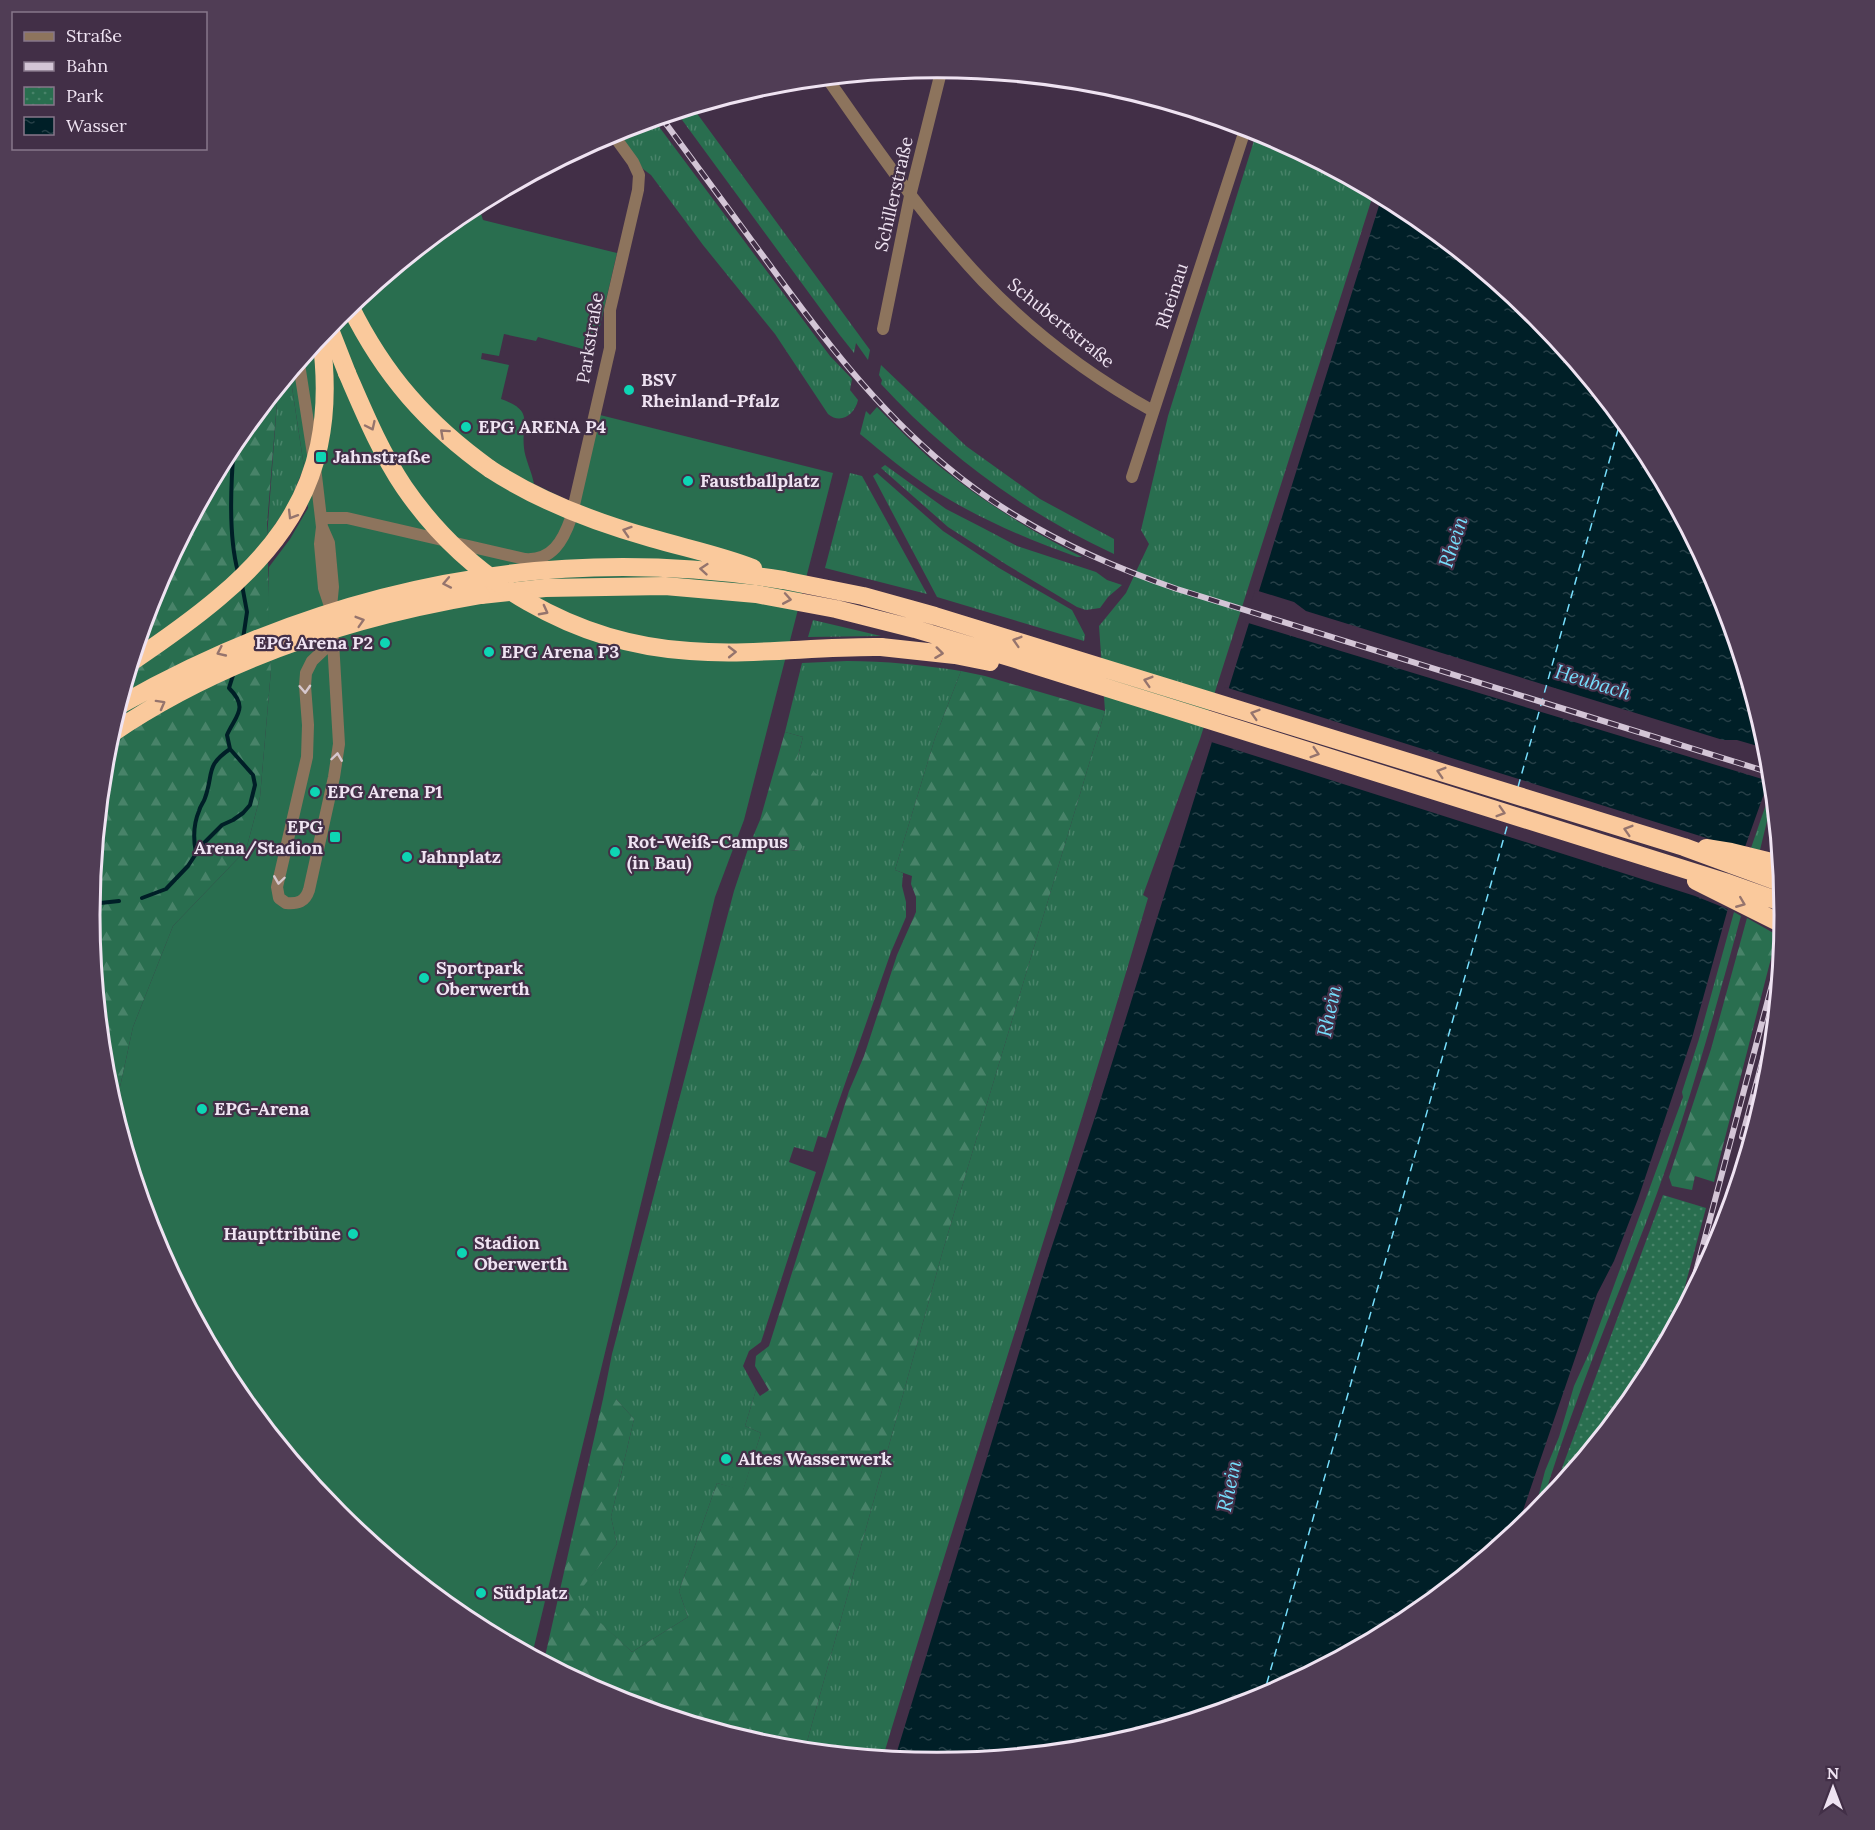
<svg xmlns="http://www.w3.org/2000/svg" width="1875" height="1830" viewBox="0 0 1875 1830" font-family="Lora,serif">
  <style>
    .grass { fill: url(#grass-tufts) }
    .forest { fill: url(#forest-firs) }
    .park { fill: url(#park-dots) }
    .pitch { fill: #296e4f }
    .water { fill: url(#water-ripples) }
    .pier { fill: #422f47 }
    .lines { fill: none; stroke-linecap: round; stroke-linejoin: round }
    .stream { stroke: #001f27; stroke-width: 4 }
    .ferry { stroke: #76defc; stroke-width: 1.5; stroke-dasharray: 8 6; stroke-linecap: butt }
    .street { stroke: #8d745d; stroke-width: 12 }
    .highway { stroke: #fac99c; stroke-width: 18 }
    .rail-casing { stroke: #d3c5d6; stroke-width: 6 }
    .rail { stroke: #422f47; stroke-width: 4; stroke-dasharray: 11; stroke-linecap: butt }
    .highway-bridge { stroke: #fac99c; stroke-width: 18 }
    .oneway { stroke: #95746d }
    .oneway2 { stroke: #d6c7cd }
    .poi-dot { fill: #0ed5b4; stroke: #422f47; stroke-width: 2 }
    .labels { text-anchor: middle; stroke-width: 4.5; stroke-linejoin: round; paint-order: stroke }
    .street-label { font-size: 18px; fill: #efe3f2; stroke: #422f47 }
    .poi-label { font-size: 18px; font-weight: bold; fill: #efe3f2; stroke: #422f47; text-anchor: start }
    .water-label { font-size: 20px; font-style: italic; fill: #76defc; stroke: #422f47 }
    .rim { fill: none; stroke: #efe3f2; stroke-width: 3 }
  </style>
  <defs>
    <pattern id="grass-tufts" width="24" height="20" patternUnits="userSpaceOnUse" patternTransform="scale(1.5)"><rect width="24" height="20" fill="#296e4f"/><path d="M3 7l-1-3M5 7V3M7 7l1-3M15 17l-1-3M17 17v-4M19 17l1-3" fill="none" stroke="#488369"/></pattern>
    <pattern id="forest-firs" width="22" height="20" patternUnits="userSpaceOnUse" patternTransform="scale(1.5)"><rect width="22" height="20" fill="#296e4f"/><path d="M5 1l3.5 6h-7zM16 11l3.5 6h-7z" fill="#488369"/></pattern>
    <pattern id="park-dots" width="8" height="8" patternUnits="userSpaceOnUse" patternTransform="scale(1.5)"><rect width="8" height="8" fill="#296e4f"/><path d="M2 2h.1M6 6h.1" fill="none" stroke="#488369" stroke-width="1.8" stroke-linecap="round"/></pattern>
    <pattern id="water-ripples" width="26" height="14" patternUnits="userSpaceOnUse" patternTransform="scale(1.5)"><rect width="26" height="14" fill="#001f27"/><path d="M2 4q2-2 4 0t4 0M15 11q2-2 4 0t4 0" fill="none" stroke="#263f47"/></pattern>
  </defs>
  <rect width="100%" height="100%" fill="#422f47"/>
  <!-- grass -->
  <path class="grass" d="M 693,108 L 870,350 L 868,360 L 856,343 L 854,353 L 839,334 L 677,113 Z
    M 654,120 L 830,356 L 852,379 L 850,390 L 858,400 C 855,414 841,425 828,414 L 775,334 L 703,245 L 651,175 L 643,169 L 616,131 Z
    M 1257,131 L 1374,192 L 1200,739 L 1143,895 L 1148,898 C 1064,1186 969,1470 883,1757 L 805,1749 L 943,1250 L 1105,711 L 1099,626 L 1126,593 L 1149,544 L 1141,530 L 1168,416 Z
    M 881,365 L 966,446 L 1040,499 L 1114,539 L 1114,554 C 1027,514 946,455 881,384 L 882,380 L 879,375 Z
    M 290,374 L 304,467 L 290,502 L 267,537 L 278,389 Z
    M 877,407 C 900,430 923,454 948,473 C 990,506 1035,533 1082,557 L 1077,557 C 1026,539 976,517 930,488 C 906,472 883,453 860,434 L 866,411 L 870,415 Z
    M 885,465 L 946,509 L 983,528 L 1017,546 L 1096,572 L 1107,580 L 1122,585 L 1108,597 L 1100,608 L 1086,610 L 1077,607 L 1007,565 L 948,527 L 881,468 Z
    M 850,473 L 862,476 L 927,594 L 825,568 Z
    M 877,473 L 943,531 L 999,568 L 1072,610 L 1085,635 L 1084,641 L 937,597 L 873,476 Z
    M 813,620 L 881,636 L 808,637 Z
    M 847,661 C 886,661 922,665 961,671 L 935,738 L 895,870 L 903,873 L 902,886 L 906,902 L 906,917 L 891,952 L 826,1138 L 818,1136 L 813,1152 L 794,1147 L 789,1162 L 816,1172 L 761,1342 L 749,1351 L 743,1366 L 756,1390 L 745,1426 L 761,1433 L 743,1491 L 717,1483 L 679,1591 L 688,1617 L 632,1652 L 573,1598 L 617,1544 L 611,1517 L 634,1419 L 616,1399 L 603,1399 L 612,1354 L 734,891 L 749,846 L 800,851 L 797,760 L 803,737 L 785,732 L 802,663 Z
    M 1772,787 L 1773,796 L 1760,850 L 1751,848 Z
    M 1734,912 L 1741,916 C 1713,1018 1685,1121 1647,1220 C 1610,1316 1569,1412 1540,1511 L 1533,1517 L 1545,1471 L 1559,1437 L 1574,1386 L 1590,1351 L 1683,1097 L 1682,1092 L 1699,1039 Z"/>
  <!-- forest -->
  <path class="forest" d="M 278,389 L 267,525 L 271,670 L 260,797 L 246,850 L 173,926 L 133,1027 L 115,1110 L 106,1080 L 90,915 L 106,749 L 155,590 L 233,444 Z
    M 961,671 L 985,676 L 1105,711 L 943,1250 L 805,1749 L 772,1746 L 613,1698 L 544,1661 L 603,1399 L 616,1399 L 634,1419 L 611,1517 L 617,1544 L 574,1598 L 632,1652 L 688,1617 L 679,1591 L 717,1483 L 743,1490 L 761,1433 L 745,1426 L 756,1390 L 760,1396 L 769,1390 L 755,1366 L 756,1356 L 769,1346 L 849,1091 L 864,1056 L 897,955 L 916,912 L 916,897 L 911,884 L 912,876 L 895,870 L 935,738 Z
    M 785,732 L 803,737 L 797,760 L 822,778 L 814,827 L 800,851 L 749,846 L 760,820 Z
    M 1747,918 L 1777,935 L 1717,1169 L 1714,1182 L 1695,1176 L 1692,1190 L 1672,1186 L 1669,1177 L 1711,1049 Z
    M 1771,1057 L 1769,1081 L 1735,1192 L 1732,1190 Z"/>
  <!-- park -->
  <path class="park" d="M 1663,1195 L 1706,1208 L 1674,1327 L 1642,1386 L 1552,1495 Z"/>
  <!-- pitch -->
  <path class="pitch" d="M 478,204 L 483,220 L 617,253 L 594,352 L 538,337 L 536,341 L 504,334 L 499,356 L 482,353 L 481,359 L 509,365 L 501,399 C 535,411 521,421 524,448 C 525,459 532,472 534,484 L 578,505 L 600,415 L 833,473 L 744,820 L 715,897 L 532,1655 L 466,1619 L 338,1514 L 233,1386 L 154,1239 L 115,1110 L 133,1027 L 173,926 L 246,850 L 260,797 L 271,670 L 268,623 L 269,567 L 290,539 L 308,508 L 304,467 L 290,374 L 338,315 L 467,210 Z"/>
  <!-- water -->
  <path class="water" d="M 1382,196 L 1409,211 L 1537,316 L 1642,444 L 1721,591 L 1769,750 L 1771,774 L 1745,847 L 1692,1038 L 1638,1199 L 1614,1261 L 1597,1294 L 1516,1531 L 1408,1620 L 1262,1698 L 1103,1746 L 937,1762 L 895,1758 L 1048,1258 L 1097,1111 Z"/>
  <!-- pier -->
  <path class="pier" d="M 1255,590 L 1294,602 L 1306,611 L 1723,740 L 1737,740 L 1768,749 L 1772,782 L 1245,622 Z
    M 1225,687 L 1713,840 L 1747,848 L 1730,910 L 1695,896 L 1208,741 Z"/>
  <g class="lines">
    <!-- stream -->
    <path class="stream" d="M 234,443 C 231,482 228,535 238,572
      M 242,585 L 247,612 L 243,639
      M 196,853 C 193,838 193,825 199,811 C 200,806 204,802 205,798 C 214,773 205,766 230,749
      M 142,898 L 166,889 L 188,866 L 201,846 L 222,825 L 233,820 L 243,813 L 250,805 L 255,785 L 253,775 L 230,749 L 227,735 C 236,715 249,708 229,688 L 234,672
      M 91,904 L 119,901"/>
    <!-- ferry -->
    <path class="ferry" d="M 1518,787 L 1621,419
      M 1263,1697 L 1508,823"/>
    <!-- street -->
    <path class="street" d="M 827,78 C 876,148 924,219 983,281 C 1033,333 1090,376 1153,411
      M 883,329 L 910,196 L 942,68
      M 299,364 L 315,467 L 322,527 L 320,544 L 324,588 L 329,603
      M 1132,477 L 1246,127
      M 321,518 L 347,518 L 525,559 C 552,561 563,541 571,518 L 610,348 L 610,310 L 638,190 L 639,175 L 633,162 L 612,133
      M 322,527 L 329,543 L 333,587 L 331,607 L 339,744 L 334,777 L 309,890 C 305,902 298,904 286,903 L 279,898 L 277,887 L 307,757 L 308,725 L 305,686 L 306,673 L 312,661 L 333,641"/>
    <!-- highway -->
    <path class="highway" d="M 350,306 C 384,375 427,424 490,469
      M 329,327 L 347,373
      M 783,580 L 863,596 L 935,616 L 1684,847 L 1782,883
      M 481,595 L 545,588 L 665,586 L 756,594 L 836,609 L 915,629 L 1015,659 L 1725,882 L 1784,903
      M 881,647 L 955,655 L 990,662
      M 1706,848 L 1731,852 L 1780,864
      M 1696,881 L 1784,925"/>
    <defs>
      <path id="rail" d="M 661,117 C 697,166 733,215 769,264 C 822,337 876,408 946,466 C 1014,523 1094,561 1177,589 L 1771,773
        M 1742,1137 L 1775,1014
        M 1689,1298 L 1782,947"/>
    </defs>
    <!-- rail casing -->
    <use href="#rail" class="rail-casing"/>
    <!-- rail -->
    <use href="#rail" class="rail"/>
    <!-- highway-bridge -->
    <path class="highway-bridge" d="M 347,373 C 364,412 380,451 404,487 C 469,582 575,644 690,651 C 753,656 817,646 881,647
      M 490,469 C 539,501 594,522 651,538 C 685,548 720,555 753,568
      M 133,661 C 259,576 344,502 321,337
      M 120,705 C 327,588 546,542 783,580
      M 111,734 C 221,659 351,617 481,595"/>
  </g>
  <!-- one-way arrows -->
  <defs><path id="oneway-chevron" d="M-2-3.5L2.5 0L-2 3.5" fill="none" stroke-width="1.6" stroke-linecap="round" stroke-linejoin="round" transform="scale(1.5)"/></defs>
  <g class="oneway">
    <use href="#oneway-chevron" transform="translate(371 426) rotate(65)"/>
    <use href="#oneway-chevron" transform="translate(444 433) rotate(-138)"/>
    <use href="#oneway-chevron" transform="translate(292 515) rotate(121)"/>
    <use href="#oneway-chevron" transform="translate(627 531) rotate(-162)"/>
    <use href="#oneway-chevron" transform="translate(704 569) rotate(-175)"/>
    <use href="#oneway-chevron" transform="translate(447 583) rotate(169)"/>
    <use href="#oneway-chevron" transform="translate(787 599) rotate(10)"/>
    <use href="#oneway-chevron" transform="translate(544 611) rotate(28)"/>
    <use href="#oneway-chevron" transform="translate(360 621) rotate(-17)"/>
    <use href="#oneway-chevron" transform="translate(1017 641) rotate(-163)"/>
    <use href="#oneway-chevron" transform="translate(221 652) rotate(155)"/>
    <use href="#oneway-chevron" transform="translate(732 652) rotate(-1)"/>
    <use href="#oneway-chevron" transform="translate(939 653) rotate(7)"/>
    <use href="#oneway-chevron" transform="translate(1148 681) rotate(-163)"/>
    <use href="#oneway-chevron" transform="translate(161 704) rotate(-29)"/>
    <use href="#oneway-chevron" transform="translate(1255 714) rotate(-163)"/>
    <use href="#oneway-chevron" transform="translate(1315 753) rotate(17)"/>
    <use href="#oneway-chevron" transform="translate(1441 772) rotate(-163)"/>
    <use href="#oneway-chevron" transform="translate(1501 812) rotate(17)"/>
    <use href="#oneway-chevron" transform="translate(1628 830) rotate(-163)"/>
    <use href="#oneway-chevron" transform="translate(1741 903) rotate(22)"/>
  </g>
  <g class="oneway2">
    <use href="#oneway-chevron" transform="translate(305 689) rotate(87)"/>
    <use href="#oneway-chevron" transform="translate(337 757) rotate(-82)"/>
    <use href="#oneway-chevron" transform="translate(279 880) rotate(98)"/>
  </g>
  <!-- markers -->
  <g class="poi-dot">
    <circle cx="629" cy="390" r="6"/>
    <circle cx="466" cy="427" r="6"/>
    <rect x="315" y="451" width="12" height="12" rx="3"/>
    <circle cx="688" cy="481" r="6"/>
    <circle cx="385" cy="643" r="6"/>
    <circle cx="489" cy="652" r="6"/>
    <circle cx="315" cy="792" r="6"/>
    <rect x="329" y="831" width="12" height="12" rx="3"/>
    <circle cx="615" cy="852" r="6"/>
    <circle cx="407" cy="857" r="6"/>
    <circle cx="424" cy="978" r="6"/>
    <circle cx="202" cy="1109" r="6"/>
    <circle cx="353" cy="1234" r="6"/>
    <circle cx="462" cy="1253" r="6"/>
    <circle cx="726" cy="1459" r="6"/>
    <circle cx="481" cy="1593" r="6"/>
  </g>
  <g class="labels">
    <!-- street labels -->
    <g class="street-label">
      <text transform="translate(894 194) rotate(-77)" y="6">Schillerstraße</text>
      <text transform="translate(1172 296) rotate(-72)" y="6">Rheinau</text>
      <text transform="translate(1061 323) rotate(39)" y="6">Schubertstraße</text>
      <text transform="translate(590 338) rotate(-81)" y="6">Parkstraße</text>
    </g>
    <!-- poi labels -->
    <g class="poi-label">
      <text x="641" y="386">BSV<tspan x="641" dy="21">Rheinland-Pfalz</tspan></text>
      <text x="478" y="433">EPG ARENA P4</text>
      <text x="333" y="463">Jahnstraße</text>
      <text x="700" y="487">Faustballplatz</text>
      <text x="373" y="649" text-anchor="end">EPG Arena P2</text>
      <text x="501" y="658">EPG Arena P3</text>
      <text x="327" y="798">EPG Arena P1</text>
      <text x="323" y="833" text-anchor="end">EPG<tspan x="323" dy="21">Arena/Stadion</tspan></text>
      <text x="627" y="848">Rot-Weiß-Campus<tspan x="627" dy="21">(in Bau)</tspan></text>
      <text x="419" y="863">Jahnplatz</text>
      <text x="436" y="974">Sportpark<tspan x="436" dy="21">Oberwerth</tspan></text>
      <text x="214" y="1115">EPG-Arena</text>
      <text x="341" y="1240" text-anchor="end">Haupttribüne</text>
      <text x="474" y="1249">Stadion<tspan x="474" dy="21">Oberwerth</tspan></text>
      <text x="738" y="1465">Altes Wasserwerk</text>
      <text x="493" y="1599">Südplatz</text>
    </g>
    <!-- water labels -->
    <g class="water-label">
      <text transform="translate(1453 542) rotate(-72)" y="7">Rhein</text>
      <text transform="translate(1593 682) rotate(17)" y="7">Heubach</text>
      <text transform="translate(1329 1011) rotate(-78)" y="7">Rhein</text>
      <text transform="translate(1229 1486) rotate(-78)" y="7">Rhein</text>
    </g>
  </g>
  <!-- crop -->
  <path d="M0 0H1875V1830H0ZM100 915a837 837 0 1 1 1674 0a837 837 0 1 1-1674 0Z" fill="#503d55" fill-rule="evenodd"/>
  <path class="rim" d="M100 915a837 837 0 1 1 1674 0a837 837 0 1 1-1674 0Z"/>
  <!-- legend -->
  <rect x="12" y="12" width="195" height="138" fill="#422f47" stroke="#87778b" stroke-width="1.5"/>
  <rect x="24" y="32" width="30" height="9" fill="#8d745d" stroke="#87778b" stroke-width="1.5"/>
  <text x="66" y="42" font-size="18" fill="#efe3f2">Straße</text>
  <rect x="24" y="62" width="30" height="9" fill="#d3c5d6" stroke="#87778b" stroke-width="1.5"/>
  <text x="66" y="72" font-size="18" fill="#efe3f2">Bahn</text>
  <rect x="24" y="87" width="30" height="18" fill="url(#park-dots)" stroke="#87778b" stroke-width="1.5"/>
  <text x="66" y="102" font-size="18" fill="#efe3f2">Park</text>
  <rect x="24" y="117" width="30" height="18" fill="url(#water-ripples)" stroke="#87778b" stroke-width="1.5"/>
  <text x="66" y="132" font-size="18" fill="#efe3f2">Wasser</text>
  <!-- north arrow -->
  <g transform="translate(1833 1788)" stroke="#422f47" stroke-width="4.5" paint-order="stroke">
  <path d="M0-4.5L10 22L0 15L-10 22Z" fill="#efe3f2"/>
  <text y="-9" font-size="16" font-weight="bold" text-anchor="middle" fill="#efe3f2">N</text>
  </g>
</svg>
